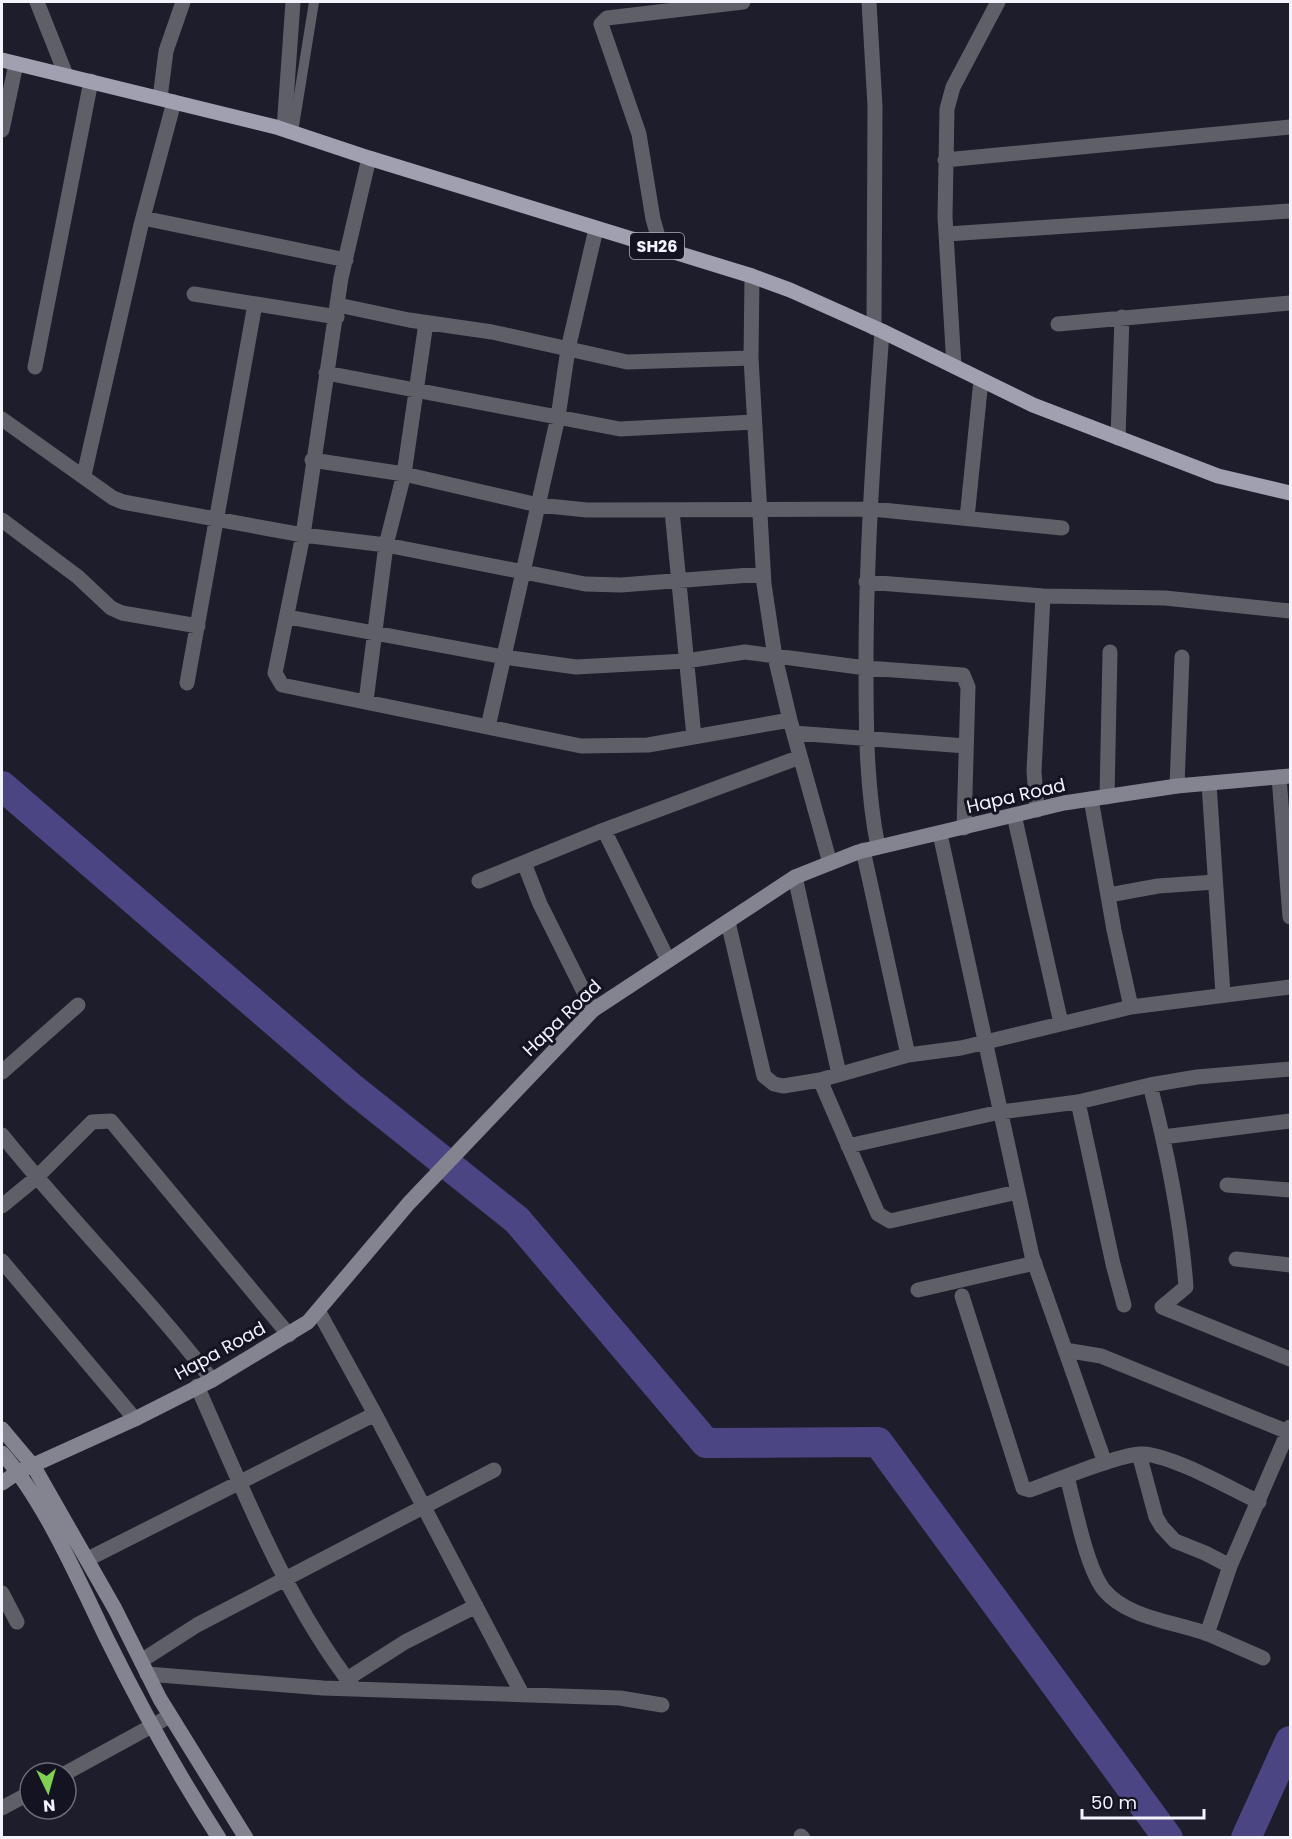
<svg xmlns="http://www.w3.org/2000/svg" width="1292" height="1839" viewBox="0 0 1292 1839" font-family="Poppins,sans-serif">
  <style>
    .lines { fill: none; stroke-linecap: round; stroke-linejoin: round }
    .river { stroke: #4b4583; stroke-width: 30 }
    .lane { stroke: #5f5f67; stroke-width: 10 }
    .street { stroke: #5f5f67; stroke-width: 15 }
    .secondary { stroke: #848491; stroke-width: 15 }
    .primary { stroke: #a0a0b1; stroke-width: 15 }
    .labels { text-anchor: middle; stroke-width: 6; stroke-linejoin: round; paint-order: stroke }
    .shield { fill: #141322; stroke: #b0b0bb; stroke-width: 1.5 }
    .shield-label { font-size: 16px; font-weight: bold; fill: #f3f3fd }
    .street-label { font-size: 18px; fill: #f3f3fd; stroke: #141322 }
  </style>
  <rect width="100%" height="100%" fill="#1d1d2b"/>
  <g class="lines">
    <!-- river -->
    <path class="river" d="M 2,786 L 353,1089 L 517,1220 L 706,1443 L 878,1442 L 1168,1838
      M 1246,1838 L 1290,1741"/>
    <!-- lane -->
    <path class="lane" d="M 293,132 L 314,2"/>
    <!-- street -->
    <path class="street" d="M 37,2 L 66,75
      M 869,2 L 875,106 L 874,328
      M 160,98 L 166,51 L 183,2
      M 284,129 L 293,2
      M 2,130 L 16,64
      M 369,158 L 341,278 L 303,535 L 275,673 L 282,685 L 581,746 L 648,745 L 790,720
      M 945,160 L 1290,127
      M 143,218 L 346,260
      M 947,234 L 1290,211
      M 661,247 L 653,219 L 639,134 L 601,24 L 607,18 L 743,2
      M 752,276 L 751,358 L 764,584 L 775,657 L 790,720 L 830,863
      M 194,294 L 337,317
      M 338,305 L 409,320 L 492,332 L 627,362 L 751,358
      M 1058,324 L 1290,303
      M 954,366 L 945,217 L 947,109 L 953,87 L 998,2
      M 35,367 L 91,81
      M 326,373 L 620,429 L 754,422
      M 2,419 L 113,498 L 123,502 L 303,535 L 386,545 L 585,584 L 621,585 L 763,574
      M 1118,438 L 1122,317
      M 312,460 L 404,474 L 538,505 L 587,510 L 872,509 L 1062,528
      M 84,475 L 141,225 L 174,102
      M 672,511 L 694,737
      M 967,518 L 981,380
      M 2,520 L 78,577 L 111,608 L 122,613 L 198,626
      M 866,582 L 1043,596 L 1165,598 L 1290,611
      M 288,617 L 504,657 L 576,667 L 686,661 L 745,652 L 866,668 L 963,675 L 968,687 L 964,828
      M 187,683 L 255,304
      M 366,701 L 386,545 L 404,474 L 426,323
      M 488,727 L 558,417 L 568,349 L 596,229
      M 794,733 L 966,746
      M 1279,777 L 1290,917
      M 1209,784 L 1223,994
      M 1177,786 L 1182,657
      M 1107,797 L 1110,652
      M 1091,799 L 1114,930 L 1131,1007
      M 1037,810 L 1034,771 L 1043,596
      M 1014,815 L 1061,1023
      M 604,830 L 668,960
      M 940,834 L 1032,1256 L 1105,1463
      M 878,847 C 866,787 866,726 866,665 C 866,553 874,442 882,331
      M 863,850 L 908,1055
      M 524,863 L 540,904 L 593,1010
      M 795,877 L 839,1074
      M 479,881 L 604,830 L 800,757
      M 1109,895 L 1158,886 L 1215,882
      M 728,922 L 764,1076 L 774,1084 L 783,1086 L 820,1080 L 908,1055 L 961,1048 L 1131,1007 L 1290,987
      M 2,1072 L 78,1005
      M 820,1080 L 878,1214 L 890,1221 L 1017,1192
      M 1150,1085 C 1167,1151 1181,1219 1186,1287 L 1162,1307 L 1290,1359
      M 1078,1102 L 1113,1264 L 1124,1305
      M 2,1135 C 69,1219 146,1294 212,1380
      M 1163,1137 L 1290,1121
      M 848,1146 L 1000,1112 L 1078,1102 L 1150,1085 L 1197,1077 L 1290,1069
      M 1227,1185 L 1290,1190
      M 2,1206 L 36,1178 L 92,1122 L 111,1121 L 289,1335
      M 1236,1259 L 1290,1265
      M 2,1261 L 135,1419
      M 918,1290 L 1035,1263
      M 962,1296 L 1023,1488 L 1030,1490 C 1053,1482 1123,1452 1144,1454 C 1176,1457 1229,1488 1259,1502
      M 319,1312 L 375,1414 L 522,1694
      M 1065,1350 L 1101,1356 L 1288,1432
      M 197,1386 C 243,1489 285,1599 354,1688
      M 1139,1454 L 1156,1517 L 1162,1527 L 1175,1541 L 1205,1553 L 1230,1566
      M 1067,1477 C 1075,1506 1086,1567 1104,1590 C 1127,1618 1175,1622 1208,1634 C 1226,1642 1245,1650 1263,1658
      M 88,1559 L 375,1414
      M 2,1593 L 17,1622
      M 1207,1634 L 1230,1566 L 1290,1427
      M 141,1661 L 197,1625 L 494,1470
      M 147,1674 L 323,1688 L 620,1698 L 662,1705
      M 347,1679 L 405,1642 L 476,1606
      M 66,1773 L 170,1716
      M 2,1808 L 30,1793
      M 801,1836 L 803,1838"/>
    <!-- secondary -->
    <path class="secondary" d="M 2,1429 L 34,1467 L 115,1609 L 160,1699 L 246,1838
      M 2,1453 C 44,1500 79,1581 107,1639 C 141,1708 177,1773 219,1838
      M 2,1483 L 18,1472 L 135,1419 L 212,1380 L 308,1322 L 409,1203 L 593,1010 L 795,877 L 858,852 L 1064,803 L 1177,786 L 1290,776"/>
    <!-- primary -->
    <path class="primary" d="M 2,60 L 276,127 L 369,158 L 752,276 L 790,290 L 882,331 L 1033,405 L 1218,476 L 1290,493"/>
  </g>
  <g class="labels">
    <!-- shield labels -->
    <rect class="shield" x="630" y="233" width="54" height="26" rx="4.5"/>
    <g class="shield-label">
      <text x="657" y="252">SH26</text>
    </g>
    <!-- street labels -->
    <g class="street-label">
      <text transform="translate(1016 796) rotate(-13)" y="6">Hapa Road</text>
      <text transform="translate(562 1018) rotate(-44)" y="6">Hapa Road</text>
      <text transform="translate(220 1351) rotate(-29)" y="6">Hapa Road</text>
    </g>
  </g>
  <!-- border -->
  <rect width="1292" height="1839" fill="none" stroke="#f3f3fd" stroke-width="6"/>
  <!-- north arrow -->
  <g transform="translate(48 1791) rotate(175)"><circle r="28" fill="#141322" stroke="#6d6d7a" stroke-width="1.5"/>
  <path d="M0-4.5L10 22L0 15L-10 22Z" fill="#80d051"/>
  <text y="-9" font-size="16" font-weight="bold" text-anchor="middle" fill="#f3f3fd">N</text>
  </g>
  <!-- scale -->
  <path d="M1082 1809v9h122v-9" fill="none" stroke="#f3f3fd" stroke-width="3"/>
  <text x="1091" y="1809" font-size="18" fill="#f3f3fd" stroke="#141322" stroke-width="4.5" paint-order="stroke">50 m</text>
</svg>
